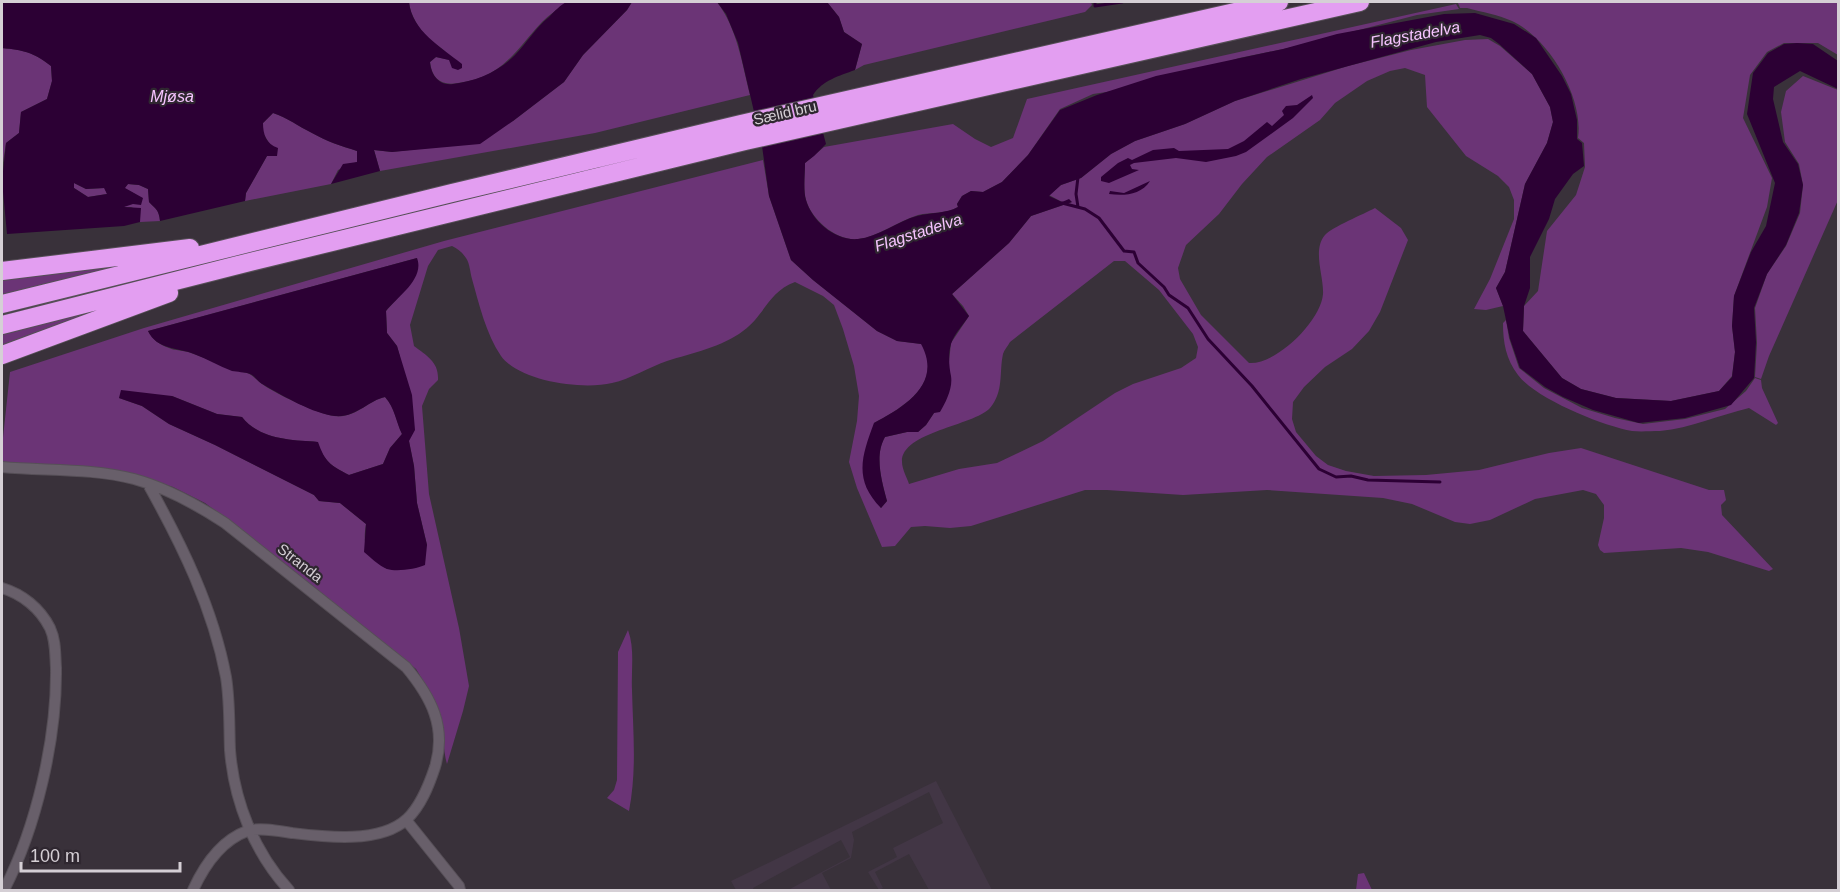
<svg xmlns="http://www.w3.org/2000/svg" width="1840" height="892" viewBox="0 0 1840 892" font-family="Arial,sans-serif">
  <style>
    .built { fill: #423645 }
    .green { fill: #6b3476; fill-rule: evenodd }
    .water { fill: #2c0034; fill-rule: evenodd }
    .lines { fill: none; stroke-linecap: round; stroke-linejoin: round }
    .stream { stroke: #2c0034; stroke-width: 3 }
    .minor-casing { stroke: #564f57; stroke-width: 12 }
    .motorway-casing { stroke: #564f57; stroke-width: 20 }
    .minor { stroke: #685f6a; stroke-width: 10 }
    .motorway { stroke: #e39ef1; stroke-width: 18 }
    .labels { text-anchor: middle; stroke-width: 4.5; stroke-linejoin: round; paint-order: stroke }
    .street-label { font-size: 15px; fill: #d5cfd5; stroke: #2f2730 }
    .water-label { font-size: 16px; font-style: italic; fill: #f6c4ff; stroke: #2f2730 }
  </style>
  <rect width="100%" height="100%" fill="#39313a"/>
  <!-- built -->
  <path class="built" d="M 936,781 L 992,890 L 929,890 L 909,854 L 875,872 L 883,888 L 879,890 L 868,872 L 897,857 L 893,848 L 943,823 L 929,792 L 852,832 L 854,840 L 851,858 L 822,873 L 831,890 L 788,890 L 850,857 L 841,840 L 753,888 L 754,890 L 736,890 L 731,881 Z"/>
  <!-- green -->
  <path class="green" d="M 409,2 L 567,2 C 559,8 549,15 542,22 C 514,52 503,77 458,83 C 441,86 432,79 430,62 L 436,57 L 450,60 C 447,49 438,47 430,40 C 420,31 410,15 409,2 Z
    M 632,2 L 717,2 C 737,28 742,63 750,95 L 595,133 L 380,171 L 374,150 L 392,152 L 435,147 L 513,121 L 564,82 L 583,55 L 627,10 Z
    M 827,2 L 1091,2 L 1092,5 L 1085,12 L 864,65 L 855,70 L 862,44 L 844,32 L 839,17 Z
    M 1463,2 L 1838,2 L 1838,55 L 1818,43 L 1784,43 L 1767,52 L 1750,75 L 1743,118 L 1772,178 L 1767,207 L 1734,296 L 1732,326 L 1735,352 L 1732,376 L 1719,391 L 1671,401 L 1616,398 L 1581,389 L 1562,378 L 1523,331 L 1524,306 L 1538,291 L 1547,231 L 1576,195 L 1585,167 L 1584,143 L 1578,138 C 1584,98 1549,38 1512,21 C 1499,15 1482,12 1467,8 L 1460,8 L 1458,3 Z
    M 1456,4 L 1459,9 L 1417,15 L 1293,47 L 1239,58 L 1204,69 L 1120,90 L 1093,94 L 1060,109 L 1028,155 L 1002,182 L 983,192 L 971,191 L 962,196 L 957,204 L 958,207 C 946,214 931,212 918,215 C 898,221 878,237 858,239 C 836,241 812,220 806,200 C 803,189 805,174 805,163 L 824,147 L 953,124 L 975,139 L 991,147 L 1013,138 L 1027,99 Z
    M 1488,39 L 1500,46 L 1532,74 L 1550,107 L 1553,122 L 1547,143 L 1525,184 L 1505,272 L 1496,288 L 1503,306 L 1486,310 L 1474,309 L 1490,279 L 1514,219 L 1514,200 L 1509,187 L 1498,176 L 1466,156 L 1427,107 L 1425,75 L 1405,68 L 1390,71 L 1367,81 L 1335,103 L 1320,120 L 1267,157 L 1242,184 L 1219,214 L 1186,245 L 1178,268 L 1180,279 L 1201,315 L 1249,363 C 1276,365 1321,321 1323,294 C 1324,276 1312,250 1325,235 C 1332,227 1364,214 1375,208 L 1401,228 L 1408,240 L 1380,312 L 1369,331 L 1352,349 L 1325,367 L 1304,387 L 1293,402 L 1292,419 L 1296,432 L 1316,456 L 1328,465 L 1346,471 L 1374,476 L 1426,475 L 1479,470 L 1549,453 L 1581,448 L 1709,490 L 1724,490 L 1726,500 L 1721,505 L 1722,515 L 1773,569 L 1769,571 L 1708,552 L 1681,548 L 1604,553 L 1600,550 L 1598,545 L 1604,518 L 1604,505 L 1596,494 L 1583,490 L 1535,499 L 1490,520 L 1470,524 L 1455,522 L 1412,504 L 1383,498 L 1267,490 L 1183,495 L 1107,490 L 1085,490 L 971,526 L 950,528 L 925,526 L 911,527 L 895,546 L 882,547 L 857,488 L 849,462 L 857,421 L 859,396 L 854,366 L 843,329 L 834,305 L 823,296 L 795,282 C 768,292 765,315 743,331 C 722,347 692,353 667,361 C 649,367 631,379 612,383 C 583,390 520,382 501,356 C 486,334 479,304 472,279 C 470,272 470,264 466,258 C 462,252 458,249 452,246 L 438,250 L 428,266 L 410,325 L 414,346 C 427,356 439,362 438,380 L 429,389 L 422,406 L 429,494 L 459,628 L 469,686 L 463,711 L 447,764 C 443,750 444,736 441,721 C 437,702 426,686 416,669 L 246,533 L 205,503 L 173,487 L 144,477 L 2,464 L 2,447 L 10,372 L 144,328 L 444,241 L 763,160 L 769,196 L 791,260 L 813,280 L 877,331 L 897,341 L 922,344 C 943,384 904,407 874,423 L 866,486 L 881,508 L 887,501 C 882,482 874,455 885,437 L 907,432 L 918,432 L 926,425 L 934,413 L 948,371 L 951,343 L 969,316 L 963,306 L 952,294 L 1009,243 L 1031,216 L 1072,202 L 1062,202 L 1049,195 L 1061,185 L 1081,178 L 1111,154 L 1135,141 L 1185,124 L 1235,101 L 1348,66 L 1411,50 L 1465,40 ZM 417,258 L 411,283 L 386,311 L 387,333 L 397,346 L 400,357 L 409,441 L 414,466 L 417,503 L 427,545 L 387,569 C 367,556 362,548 366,524 L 340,503 L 319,501 L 314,495 L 215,445 L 169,424 L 142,406 L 119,398 L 172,396 L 217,414 L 242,417 C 260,440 291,440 317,442 C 325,462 330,465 349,475 L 383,464 L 390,448 L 402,434 C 396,421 395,408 385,397 C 369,400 355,419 334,416 C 316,413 278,395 262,384 C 257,381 253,375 247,373 C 225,369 212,360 191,353 C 184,350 175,351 169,348 C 160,345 152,339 148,331 ZM 1114,261 L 1125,261 L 1159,290 L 1193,334 L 1198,347 L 1196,358 L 1181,368 L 1133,384 L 1115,393 L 1043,441 L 997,463 L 959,469 L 909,484 C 907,478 902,469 902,462 C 901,432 973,426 990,408 C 1004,392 999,372 1003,354 C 1004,350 1008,346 1010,342 Z
    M 2,48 C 24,50 33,52 51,66 L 52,81 L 47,99 L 21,112 L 19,133 L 6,143 L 2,169 Z
    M 1803,76 L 1838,90 L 1838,200 L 1769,356 L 1761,379 L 1755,377 L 1757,343 L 1755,308 L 1767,274 L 1786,246 L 1800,213 L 1803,185 L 1799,164 L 1785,142 L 1781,112 L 1786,91 Z
    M 273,113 C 288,118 298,126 312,133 C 326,141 341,146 357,151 L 357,162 L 338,170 L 331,184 L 245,201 L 246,193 L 267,156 L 277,156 L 263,133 L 263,123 Z
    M 74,183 L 86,189 L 105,188 L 107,194 L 88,197 L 74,188 Z
    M 128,184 L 139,185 L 148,189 L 149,202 C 156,209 159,210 160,221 L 140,222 L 140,211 L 131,207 L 123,207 L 127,204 L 138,204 L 135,194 L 124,188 Z
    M 145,260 L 2,295 L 2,278 Z
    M 137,299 L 2,350 L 2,334 Z
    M 1506,320 L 1509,338 L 1519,368 L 1544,388 L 1582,408 L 1615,418 L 1643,424 L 1685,419 L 1725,409 L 1746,391 L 1755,378 L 1761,380 L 1762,388 L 1778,423 L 1776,425 L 1749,408 C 1719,415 1691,428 1660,431 C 1651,431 1641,432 1632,431 C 1603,426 1536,399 1518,375 C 1506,359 1503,343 1503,323 Z
    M 628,630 C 635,649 631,670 632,690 C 633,731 637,770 629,811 L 607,798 L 614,790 L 617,780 L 618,652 Z
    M 1364,873 L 1372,890 L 1356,890 L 1358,874 Z"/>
  <!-- water -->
  <path class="water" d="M 2,2 L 409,2 C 412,31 441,47 462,64 L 462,68 L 458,70 L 452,68 L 449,60 L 436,57 L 430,62 C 431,75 439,86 453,84 C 476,81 498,72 515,55 C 527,43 535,28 549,17 C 554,12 561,4 567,2 C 574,0 621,1 632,2 L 627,10 L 583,55 L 564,82 L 513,121 L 480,144 L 392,152 L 374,150 L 380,171 L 331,184 L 343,164 L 357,162 L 357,151 C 341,146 326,141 312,133 C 298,126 288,118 273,113 L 263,123 C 263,134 266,144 278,148 L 277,156 L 267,156 L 246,193 L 245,201 L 160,221 C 159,210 156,209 149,202 L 148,189 L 139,185 L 128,184 L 125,188 L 143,198 L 141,205 L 133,204 L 124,207 L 141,208 L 140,222 L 124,226 L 7,234 L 2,181 L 6,143 L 19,133 L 21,112 L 47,99 L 52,81 L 51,66 C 33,52 23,50 2,48 ZM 74,183 L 86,189 L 104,188 L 107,194 L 88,197 L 74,188 Z
    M 717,2 L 827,2 L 839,17 L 844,32 L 862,44 L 855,70 C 839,76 823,80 813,95 L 826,144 L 814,156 L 805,163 C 805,174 803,190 806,200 C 812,221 835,241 858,239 C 878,237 898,221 917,216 C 931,212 946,214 958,207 L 957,204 L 962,196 L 971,191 L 983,192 L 1002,182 L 1028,155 L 1060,110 L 1097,95 L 1156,76 L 1283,49 L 1337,34 L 1444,14 L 1475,13 L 1514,24 L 1536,38 L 1562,76 L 1571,94 L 1577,120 L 1577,139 L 1582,143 L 1584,166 L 1573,174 L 1555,199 L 1549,219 L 1530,257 L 1530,288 L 1524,306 L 1523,331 L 1562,378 L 1581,389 L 1616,398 L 1671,401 L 1719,391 L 1732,377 L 1735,352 L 1732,326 L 1734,296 L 1751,252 L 1766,226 L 1775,183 L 1747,114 L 1753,73 L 1768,53 L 1784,44 L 1797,43 L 1813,44 L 1838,61 L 1838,89 L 1800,71 L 1774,87 L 1773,99 L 1783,142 L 1798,164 L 1803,185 L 1799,213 L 1786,245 L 1767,274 L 1754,308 L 1756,342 L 1754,378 L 1731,405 L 1685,418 L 1639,423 L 1593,410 L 1563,397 L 1545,387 L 1520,368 L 1510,339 L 1503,306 L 1496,288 L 1505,272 L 1525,184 L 1547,143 L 1553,122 L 1550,107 L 1532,74 L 1499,44 L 1491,38 L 1480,35 L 1436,42 L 1301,79 L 1235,101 L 1185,124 L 1135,141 L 1111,154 L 1081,178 L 1061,185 L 1049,196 L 1062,202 L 1069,199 L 1072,202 L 1031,216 L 1009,243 L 952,294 L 969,316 C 964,324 954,334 951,344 C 948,354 949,367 951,376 C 953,388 946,402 940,412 L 934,413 L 926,425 L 918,432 L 907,432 L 885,437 C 874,456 882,482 887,501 L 881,508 C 853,480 862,455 874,423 C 904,407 943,384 921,344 L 897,341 L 877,331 L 813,280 L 791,260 L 769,196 L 762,146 L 738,43 L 726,14 Z
    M 1312,95 L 1313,98 L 1293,118 L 1246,152 L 1236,156 L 1206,162 L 1176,158 L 1134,163 L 1130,165 L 1132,169 L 1139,170 L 1109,183 L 1101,181 L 1101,177 L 1118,163 L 1128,158 L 1132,160 L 1153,150 L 1174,148 L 1179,151 L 1228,149 L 1244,141 L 1267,122 L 1272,126 L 1284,115 L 1282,111 L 1286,106 L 1297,105 Z
    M 1150,181 C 1141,195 1124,196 1109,194 L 1110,191 L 1124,193 Z
    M 417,258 C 425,279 397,297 386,311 L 387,333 L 397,346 L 412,395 L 415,430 L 409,441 L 414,466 L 417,503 L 427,545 L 425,565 C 416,569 397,572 387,569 C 379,566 370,557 364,552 L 366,524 L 340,503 L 319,501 L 314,495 L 215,445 L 169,424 L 142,406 L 119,398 L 121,390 L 172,396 L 217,414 L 242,417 C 260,440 291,440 318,442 C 325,462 330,465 349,475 L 383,464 L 390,448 L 402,434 C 396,422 395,408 385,397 C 369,400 356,418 335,416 C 314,414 283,396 264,385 C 259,383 255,376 250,374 C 245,372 237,372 232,371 C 219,366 207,359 194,354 C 177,347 157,350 148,331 Z"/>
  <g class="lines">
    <!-- stream -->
    <path class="stream" d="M 1095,2 L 1095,6 L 1122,2
      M 1078,177 L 1076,194 L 1078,207
      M 1062,203 L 1085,209 L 1099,218 L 1124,251 L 1134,252 L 1138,263 L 1164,287 L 1169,295 L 1188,308 L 1208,339 L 1252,386 L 1319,469 L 1336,477 L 1351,476 L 1368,480 L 1440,482"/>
    <defs>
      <path id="minor" d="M 2,467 C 45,471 92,468 134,479 C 167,488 196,504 225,523 L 406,667 C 431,697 447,727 435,767 C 429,785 421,806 407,819 C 380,844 325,837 292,833 C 279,831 259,827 247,831 C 220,841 204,866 193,890
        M 148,484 C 182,545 213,608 226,677 C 230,702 229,726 230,750 C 234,801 254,852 289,890
        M 2,588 C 22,594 40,608 50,628 C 56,641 55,654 56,668 C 57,739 36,828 4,890
        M 406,820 L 459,886 L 460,890"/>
      <path id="motorway" d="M 2,271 L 190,248
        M 2,304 L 452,193 L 741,124 L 1279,2
        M 2,325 L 238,265 L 745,141 L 1360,2
        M 2,355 L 169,293"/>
    </defs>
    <!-- minor casing -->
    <use href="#minor" class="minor-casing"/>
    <!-- motorway casing -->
    <use href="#motorway" class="motorway-casing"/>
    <!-- minor -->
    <use href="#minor" class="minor"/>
    <!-- motorway -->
    <use href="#motorway" class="motorway"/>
  </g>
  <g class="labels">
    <!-- street labels -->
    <g class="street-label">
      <text transform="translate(785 113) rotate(-13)" y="5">Sælid bru</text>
      <text transform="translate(300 563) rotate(38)" y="5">Stranda</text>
    </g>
    <!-- water labels -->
    <g class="water-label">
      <text transform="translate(1415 34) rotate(-10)" y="6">Flagstadelva</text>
      <text x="172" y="102">Mjøsa</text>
      <text transform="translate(918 232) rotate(-18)" y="6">Flagstadelva</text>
    </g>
  </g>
  <!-- border -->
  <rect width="1840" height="892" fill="none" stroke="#d5cfd5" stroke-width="6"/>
  <!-- scale -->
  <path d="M21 862v9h159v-9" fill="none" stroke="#d5cfd5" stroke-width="3"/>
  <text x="30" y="862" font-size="18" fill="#d5cfd5" stroke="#2f2730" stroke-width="4.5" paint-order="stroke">100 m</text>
</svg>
